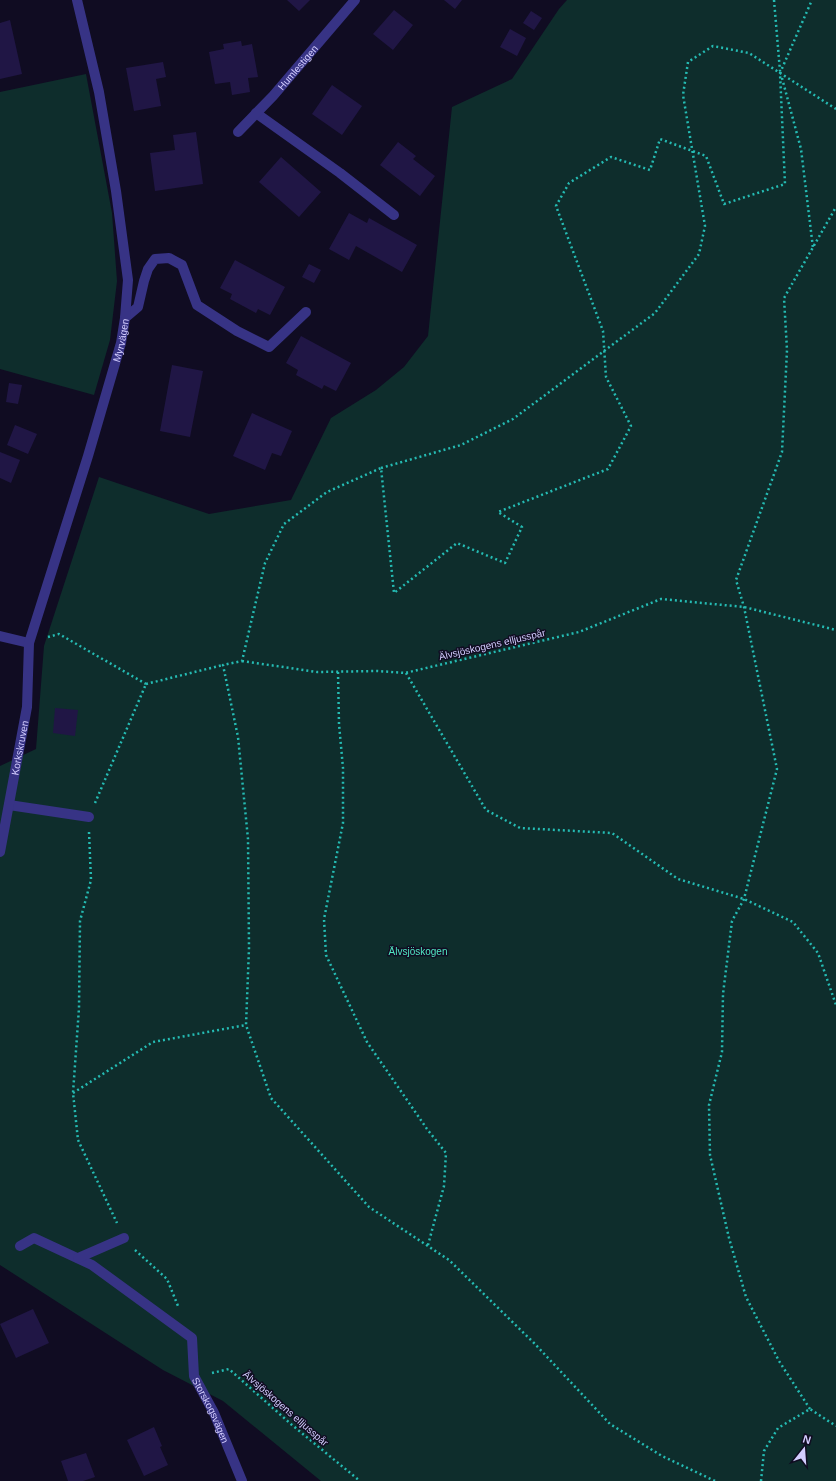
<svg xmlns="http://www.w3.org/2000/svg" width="836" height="1481" viewBox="0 0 836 1481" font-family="Helvetica,sans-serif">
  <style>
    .green { fill: #0e2d2c }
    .building { fill: #201645 }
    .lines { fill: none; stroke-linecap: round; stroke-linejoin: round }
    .path { stroke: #25bbb3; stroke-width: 2.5; stroke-dasharray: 2 3; stroke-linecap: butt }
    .minor { stroke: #373385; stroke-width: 10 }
    .labels { text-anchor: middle; stroke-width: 3; stroke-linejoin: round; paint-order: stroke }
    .street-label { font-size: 10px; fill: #d3cdff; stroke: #100c22 }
    .park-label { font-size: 10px; fill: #50e8c3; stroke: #100c22 }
  </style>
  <rect width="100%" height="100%" fill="#100c22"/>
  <!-- green -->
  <path class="green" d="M 567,0 L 836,0 L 836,1481 L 321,1481 L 223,1401 L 163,1370 L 0,1265 L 0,766 L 36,749 L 44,646 L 99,477 L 209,514 L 291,500 L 331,418 L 376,390 L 404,367 L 428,336 L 452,107 L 512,79 L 559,9 Z
    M 86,74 L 112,213 L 117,281 L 110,340 L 94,395 L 0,369 L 0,92 Z"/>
  <!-- building -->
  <path class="building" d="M 287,0 L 310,0 L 299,11 Z
    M 444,0 L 462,0 L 455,9 Z
    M 394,10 L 413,25 L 393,50 L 373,34 Z
    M 531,11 L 542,18 L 534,30 L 523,23 Z
    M 10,20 L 22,74 L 0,79 L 0,23 Z
    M 510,29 L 526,38 L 517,56 L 500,47 Z
    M 241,41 L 242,46 L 252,44 L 258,77 L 248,78 L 250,92 L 232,95 L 230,82 L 215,84 L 209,52 L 224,49 L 223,44 Z
    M 163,62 L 166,77 L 156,79 L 161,106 L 134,111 L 126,68 Z
    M 332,85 L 362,106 L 342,135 L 312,114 Z
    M 196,132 L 203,184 L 155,191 L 150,153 L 175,150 L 173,135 Z
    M 398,142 L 416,156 L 413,159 L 435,176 L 420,196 L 380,165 Z
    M 281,157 L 321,192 L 299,217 L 259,182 Z
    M 349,213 L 367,223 L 369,218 L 417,245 L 402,272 L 356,246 L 349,260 L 329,249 Z
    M 235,260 L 285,287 L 270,315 L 258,309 L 256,313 L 230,299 L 232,294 L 220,288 Z
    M 309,264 L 321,270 L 314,283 L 302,277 Z
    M 301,336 L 351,363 L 336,391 L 324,385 L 322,389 L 296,375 L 298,370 L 286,363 Z
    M 172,365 L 203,371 L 190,437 L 160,431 Z
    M 9,383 L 22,385 L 18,404 L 6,402 Z
    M 252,413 L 292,431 L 281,456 L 272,453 L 265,470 L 233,456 Z
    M 15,425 L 37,434 L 28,454 L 7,445 Z
    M 0,452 L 20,460 L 11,483 L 0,478 Z
    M 55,708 L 78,710 L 75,736 L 53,733 Z
    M 33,1309 L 49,1343 L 16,1358 L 0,1324 Z
    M 154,1427 L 162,1446 L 160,1447 L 168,1465 L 144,1476 L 127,1440 Z
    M 86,1453 L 95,1477 L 83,1481 L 68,1481 L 61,1461 Z"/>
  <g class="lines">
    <!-- path -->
    <path class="path" d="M 774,0 L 780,71
      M 782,78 L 801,149 L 813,248
      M 381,468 L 461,445 L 513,419 L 655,313 L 699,254 L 705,226 L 683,95 L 688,62 L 713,46 L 749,53 L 836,109
      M 48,637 L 59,634 L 146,684
      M 242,661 L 317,672 L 378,671 L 405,673 L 579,632 L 661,599 L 744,607 L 836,630
      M 338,672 L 339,724 L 343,768 L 343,823 L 324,919 L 326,955 L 367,1042 L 427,1129 L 446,1153 L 444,1186 L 428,1245
      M 406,673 L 486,810 L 520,828 L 612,833 L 678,879 L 744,899 L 793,922 L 818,953 L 836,1005
      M 146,684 L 223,665
      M 95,803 L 146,684
      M 89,832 L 91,880 L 80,921 L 79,1008 L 73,1093 L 78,1140 L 117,1223
      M 73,1093 L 153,1042 L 246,1025
      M 135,1250 L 167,1279 L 178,1306
      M 212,1373 L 229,1369 L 292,1425 L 360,1481
      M 810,1409 L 779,1361 L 746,1297 L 729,1238 L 710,1155 L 709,1105 L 722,1052 L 723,994 L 732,921 L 744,899 L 777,769 L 744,607 L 736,580 L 782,452 L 787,350 L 784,298 L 836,207
      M 715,1481 L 662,1456 L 610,1424 L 534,1343 L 449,1260 L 369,1207 L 271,1098 L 246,1025 L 249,948 L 248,839 L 238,737 L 223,665 L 242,661 L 265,563 L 284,524 L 327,492 L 381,468 L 394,593 L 457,543 L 505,563 L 522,527 L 498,512 L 608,469 L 631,426 L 606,377 L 603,331 L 556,206 L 569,183 L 611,157 L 650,170 L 660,139 L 706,156 L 724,204 L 785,184 L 780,73 L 812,0
      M 761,1481 L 764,1451 L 778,1428 L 810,1409 L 836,1426"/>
    <!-- minor -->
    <g class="minor">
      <path d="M 256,113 L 340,173 L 394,215"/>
      <path id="s1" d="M 238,132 L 273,96 L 355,0"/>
      <path d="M 125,318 L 138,307 L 144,281 L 148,269 L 155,259 L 169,258 L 182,265 L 197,305 L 237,331 L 269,347 L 306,312"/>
      <path d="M 0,636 L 29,643"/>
      <path d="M 9,805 L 89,817"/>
      <path id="s2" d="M 0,852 L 27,707 L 29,643 L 88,456 L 121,343 L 125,318 L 128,280 L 116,191 L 99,92 L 77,0"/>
      <path id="s3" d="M 20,1246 L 34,1238 L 92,1265 L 192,1338 L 194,1376 L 214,1413 L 242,1481"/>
      <path d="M 78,1258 L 124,1238"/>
    </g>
  </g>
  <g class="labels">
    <!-- street labels -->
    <g class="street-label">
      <text dy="4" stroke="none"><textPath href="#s1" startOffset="88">Humlestigen</textPath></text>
      <text dy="4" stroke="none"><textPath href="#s2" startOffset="528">Myrvägen</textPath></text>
      <text transform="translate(492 644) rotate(-13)" y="4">Älvsjöskogens elljusspår</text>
      <text dy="4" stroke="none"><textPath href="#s2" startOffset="106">Korkskruven</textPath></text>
      <text transform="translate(286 1408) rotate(41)" y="4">Älvsjöskogens elljusspår</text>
      <text dy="4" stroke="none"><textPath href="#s3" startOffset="280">Storskogsvägen</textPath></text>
    </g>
    <!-- park labels -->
    <g class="park-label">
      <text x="418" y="955">Älvsjöskogen</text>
    </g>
  </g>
  <!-- north arrow -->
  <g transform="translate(804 1449) rotate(17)" stroke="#100c22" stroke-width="3" paint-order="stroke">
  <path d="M0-3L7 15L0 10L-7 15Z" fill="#d3cdff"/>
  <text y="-6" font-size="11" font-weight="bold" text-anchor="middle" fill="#d3cdff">N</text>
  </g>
</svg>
